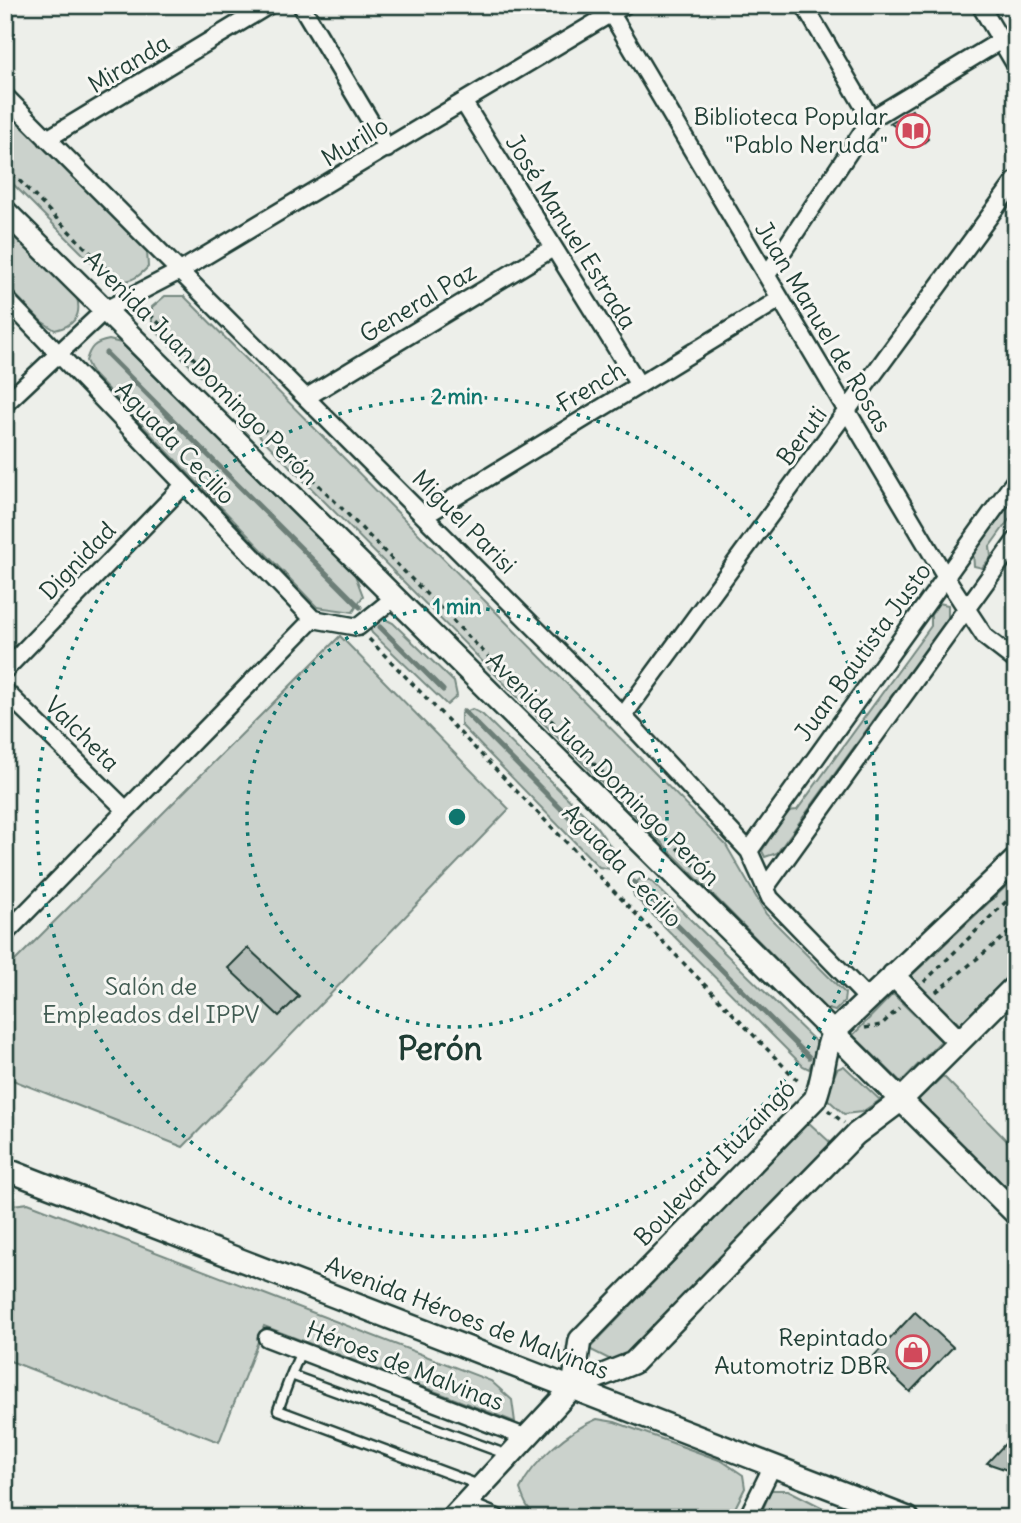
<svg xmlns="http://www.w3.org/2000/svg" width="1021" height="1523" viewBox="0 0 1021 1523" font-family="Delius,sans-serif">
  <style>
    .green { fill: #cbd2cc; stroke: #758880; stroke-width: 2 }
    .lines { fill: none; stroke-linecap: round; stroke-linejoin: round }
    .stream { stroke: #6c7e77; stroke-width: 5 }
    .building { fill: #b4bdb8; stroke: #1f3d34; stroke-width: 2 }
    .lane-casing { stroke: #1f3d34; stroke-width: 13 }
    .street-casing { stroke: #1f3d34; stroke-width: 21 }
    .secondary-casing { stroke: #1f3d34; stroke-width: 26 }
    .path { stroke: #1f3d34; stroke-width: 3.5; stroke-dasharray: 5 5; stroke-linecap: butt }
    .lane { stroke: #f6f6f2; stroke-width: 8 }
    .street { stroke: #f6f6f2; stroke-width: 16 }
    .secondary { stroke: #f6f6f2; stroke-width: 21 }
    .ring { fill: none; stroke: #0f766e; stroke-width: 3.5; stroke-dasharray: 3.5 7 }
    .labels { text-anchor: middle; stroke-width: 6; stroke-linejoin: round; paint-order: stroke }
    .street-label { font-size: 24px; fill: #1f3d34; stroke: #f6f6f2 }
    .poi-label { font-size: 24px; fill: #1f3d34; stroke: #f6f6f2; text-anchor: end }
    .park-label { font-size: 24px; fill: #415b52; stroke: #f6f6f2 }
    .district-label { font-size: 32px; font-weight: bold; fill: #1f3d34; stroke: #f6f6f2 }
    .centre { fill: #0f766e; stroke: #f6f6f2; stroke-width: 3.5 }
    .ring-label { font-size: 21px; text-anchor: middle; font-weight: bold; fill: #0f766e; stroke: #f6f6f2; stroke-width: 6; stroke-linejoin: round; paint-order: stroke }
  </style>
  <rect width="100%" height="100%" fill="#edefea"/>
  <filter id="ink" filterUnits="userSpaceOnUse"><feTurbulence type="fractalNoise" baseFrequency=".0143" numOctaves="2"/><feDisplacementMap in="SourceGraphic" scale="14" xChannelSelector="R" yChannelSelector="G"/><feConvolveMatrix kernelMatrix="1 2 1 2 8 2 1 2 1" color-interpolation-filters="sRGB"/></filter>
  <g filter="url(#ink)">
    <!-- green -->
    <path class="green" d="M 5,108 L 147,251 L 148,267 C 136,280 129,282 111,282 L 5,176 Z
      M 5,226 L 77,298 C 82,317 73,326 55,330 L 41,321 L 5,284 Z
      M 165,296 L 184,296 L 726,845 L 766,914 L 845,993 L 844,1002 L 835,1011 L 825,1008 L 152,327 L 152,307 Z
      M 109,340 L 121,343 L 355,575 L 363,596 L 353,612 L 317,607 L 92,373 L 86,361 C 90,347 94,343 109,340 Z
      M 1016,495 L 1016,510 L 990,546 L 991,557 L 982,568 L 974,566 L 973,553 Z
      M 939,603 L 948,605 L 948,618 L 777,853 L 765,857 L 762,851 L 787,811 L 797,810 L 931,626 L 931,615 Z
      M 381,617 L 393,623 L 454,682 L 457,696 L 447,705 L 372,633 L 369,627 Z
      M 340,636 L 509,809 L 183,1147 L 5,1077 L 5,971 Z
      M 472,709 L 482,714 L 596,826 L 623,864 L 616,870 L 599,867 L 461,725 L 461,714 Z
      M 1016,877 L 1016,969 L 960,1025 L 910,977 Z
      M 640,879 L 650,880 L 817,1043 L 819,1048 L 809,1069 L 803,1066 L 634,896 L 632,886 Z
      M 893,994 L 941,1041 L 901,1082 L 853,1035 Z
      M 844,1066 L 880,1100 L 862,1112 L 844,1114 L 825,1097 L 837,1069 Z
      M 943,1076 L 1016,1150 L 1016,1197 L 918,1100 Z
      M 808,1122 L 832,1144 L 619,1364 L 589,1349 Z
      M 28,1203 L 491,1381 L 512,1400 L 515,1422 L 264,1326 L 219,1442 L 5,1359 L 5,1206 Z
      M 597,1419 L 615,1422 L 722,1461 L 743,1475 L 745,1488 L 730,1518 L 540,1518 C 528,1512 524,1501 520,1489 C 534,1460 568,1431 597,1419 Z
      M 771,1490 L 788,1490 L 829,1511 L 862,1518 L 759,1518 Z"/>
    <g class="lines">
      <!-- stream -->
      <path class="stream" d="M 106,353 L 360,607
        M 380,627 L 443,690
        M 464,711 L 613,861
        M 634,882 L 809,1057"/>
    </g>
    <!-- building -->
    <path class="building" d="M 912,110 L 928,139 L 922,144 L 890,123 Z
      M 248,948 L 299,996 L 279,1016 L 228,968 Z
      M 915,1312 L 953,1347 L 910,1392 L 873,1357 Z
      M 1016,1432 L 1016,1473 L 987,1463 Z"/>
    <g class="lines">
      <defs>
        <path id="lane" d="M 291,1375 L 301,1351
          M 479,1485 L 278,1410 L 291,1375 L 508,1455"/>
        <path id="street" d="M 301,5 L 387,149
          M 606,5 L 945,576 L 985,637 L 1016,661
          M 804,5 L 871,119
          M 980,5 L 1016,66
          M 5,96 L 623,716 L 749,851 L 770,898 L 868,999
          M 464,103 L 639,385
          M 47,139 L 269,5
          M 767,275 L 871,119 L 1000,41
          M 5,298 L 313,619
          M 307,397 L 553,248
          M 5,404 L 105,310 L 180,271 L 625,5
          M 426,515 L 780,299
          M 5,670 L 184,485
          M 5,691 L 126,810
          M 623,716 L 1016,180
          M 749,851 L 1016,479
          M 765,888 L 1016,540
          M 5,934 L 313,619 L 358,627 L 394,598
          M 267,1338 L 527,1438
          M 465,1505 L 497,1518
          M 747,1518 L 773,1465"/>
        <path id="secondary" d="M 5,211 L 1016,1214
          M 893,975 L 959,1042
          M 5,1169 L 908,1518
          M 573,1387 L 580,1340 L 815,1099 C 824,1078 823,1056 832,1034 L 1016,859
          M 452,1518 L 573,1387 L 633,1363 L 856,1134 L 900,1101 L 1016,985"/>
      </defs>
      <!-- lane casing -->
      <use href="#lane" class="lane-casing"/>
      <!-- street casing -->
      <use href="#street" class="street-casing"/>
      <!-- secondary casing -->
      <use href="#secondary" class="secondary-casing"/>
      <!-- path -->
      <path class="path" d="M 5,166 L 121,284
        M 143,307 L 699,870
        M 369,639 L 800,1083
        M 924,982 L 1016,892
        M 936,992 L 1016,927
        M 865,1028 L 881,1025 L 899,1008
        M 828,1110 L 844,1123"/>
      <!-- lane -->
      <use href="#lane" class="lane"/>
      <!-- street -->
      <use href="#street" class="street"/>
      <!-- secondary -->
      <use href="#secondary" class="secondary"/>
    </g>
  </g>
  <!-- distance rings -->
  <g class="ring">
    <circle cx="457" cy="817" r="210"/>
    <circle cx="457" cy="817" r="420"/>
  </g>
  <!-- icons -->
  <defs>
    <symbol id="library-ring" viewBox="-11 -11 22 22"><circle r="9.5" fill="#f6f6f2" stroke="#d1495b" stroke-width="1.5"/><path d="M-6-4Q-3-5.5-.7-3.5V5Q-3 3-6 4ZM6-4Q3-5.5 .7-3.5V5Q3 3 6 4Z" fill="#d1495b"/></symbol>
    <symbol id="shop-ring" viewBox="-11 -11 22 22"><circle r="9.5" fill="#f6f6f2" stroke="#d1495b" stroke-width="1.5"/><path d="M-5-2.5h2.3a2.7 3.5 0 0 1 5.4 0H5L5.5 6h-11ZM-1.5-2.5h3a1.5 2.3 0 0 0-3 0Z" fill="#d1495b"/></symbol>
  </defs>
  <g fill-rule="evenodd">
    <use href="#library-ring" x="894" y="112" width="38" height="38"/>
    <use href="#shop-ring" x="894" y="1333" width="38" height="38"/>
  </g>
  <g class="labels">
    <!-- street labels -->
    <g class="street-label">
      <text transform="translate(129 64) rotate(-31)" y="8">Miranda</text>
      <text transform="translate(355 142) rotate(-31)" y="8">Murillo</text>
      <text transform="translate(571 232) rotate(58)" y="8">José Manuel Estrada</text>
      <text transform="translate(418 303) rotate(-31)" y="8">General Paz</text>
      <text transform="translate(823 327) rotate(59)" y="8">Juan Manuel de Rosas</text>
      <text transform="translate(201 368) rotate(45)" y="8">Avenida Juan Domingo Perón</text>
      <text transform="translate(591 387) rotate(-31)" y="8">French</text>
      <text transform="translate(802 436) rotate(-54)" y="8">Beruti</text>
      <text transform="translate(175 443) rotate(46)" y="8">Aguada Cecilio</text>
      <text transform="translate(464 522) rotate(45)" y="8">Miguel Parisi</text>
      <text transform="translate(78 561) rotate(-46)" y="8">Dignidad</text>
      <text transform="translate(863 652) rotate(-54)" y="8">Juan Bautista Justo</text>
      <text transform="translate(82 734) rotate(45)" y="8">Valcheta</text>
      <text transform="translate(603 769) rotate(45)" y="8">Avenida Juan Domingo Perón</text>
      <text transform="translate(622 866) rotate(46)" y="8">Aguada Cecilio</text>
      <text transform="translate(715 1163) rotate(-46)" y="8">Boulevard Ituzaingó</text>
      <text transform="translate(467 1318) rotate(21)" y="8">Avenida Héroes de Malvinas</text>
      <text transform="translate(405 1366) rotate(21)" y="8">Héroes de Malvinas</text>
    </g>
    <!-- poi labels -->
    <g class="poi-label">
      <text x="888" y="125">Biblioteca Popular<tspan x="888" dy="28">"Pablo Neruda"</tspan></text>
      <text x="888" y="1346">Repintado<tspan x="888" dy="28">Automotriz DBR</tspan></text>
    </g>
    <!-- park labels -->
    <g class="park-label">
      <text x="151" y="995">Salón de<tspan x="151" dy="28">Empleados del IPPV</tspan></text>
    </g>
    <!-- district labels -->
    <g class="district-label">
      <text x="440" y="1060">Perón</text>
    </g>
  </g>
  <circle cx="457" cy="817" r="10" class="centre"/>
  <g class="ring-label">
    <text x="457" y="404">2 min</text>
    <text x="457" y="614">1 min</text>
  </g>
  <!-- margin -->
  <rect width="1021" height="1523" fill="none" stroke="#f6f6f2" stroke-width="28"/>
  <rect x="14" y="14" width="993" height="1495" fill="none" stroke="#1f3d34" stroke-width="2.5" filter="url(#ink)"/>
</svg>
